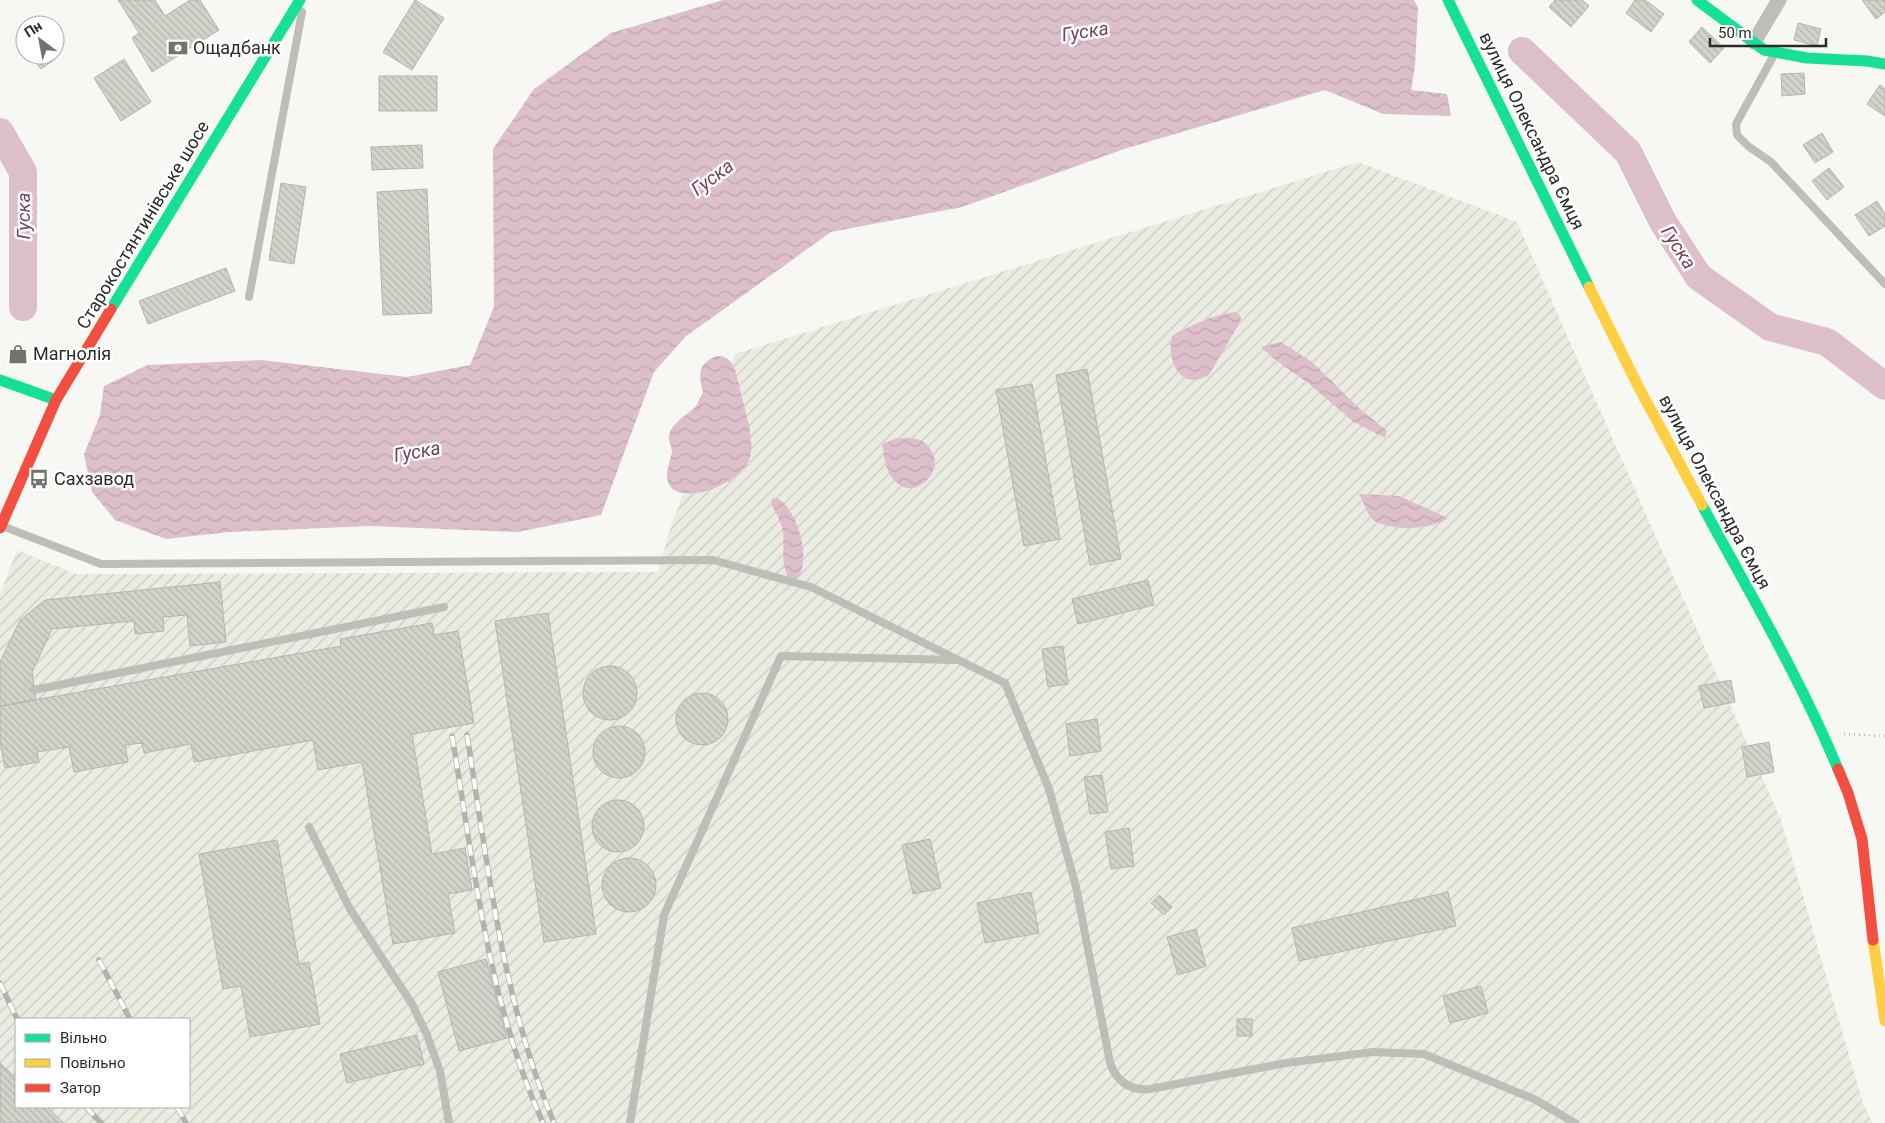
<svg xmlns="http://www.w3.org/2000/svg" width="1885" height="1123" viewBox="0 0 1885 1123" font-family="Roboto,sans-serif">
  <style>
    .industrial { fill: url(#industrial-furrows); fill-rule: evenodd }
    .water { fill: url(#water-waves) }
    .lines { fill: none; stroke-linecap: round; stroke-linejoin: round }
    .river { stroke: #dcbfca; stroke-width: 28 }
    .building { fill: url(#building-back-hatch); stroke: #b4b4b1 }
    .path { stroke: #bbbcb8; stroke-width: 2.5; stroke-dasharray: 1 4; stroke-linecap: butt }
    .lane { stroke: #bdbeb9; stroke-width: 8 }
    .street { stroke: #bdbeb9; stroke-width: 15 }
    .fast { stroke: #16e098; stroke-width: 11 }
    .slow { stroke: #ffcf43; stroke-width: 11 }
    .jam { stroke: #f24e42; stroke-width: 11 }
    .rail-casing { stroke: #b2b3af; stroke-width: 5.5 }
    .rail { stroke: #fff; stroke-width: 4; stroke-dasharray: 11; stroke-linecap: butt }
    .labels { text-anchor: middle; stroke-width: 5; stroke-linejoin: round; paint-order: stroke }
    .poi-label { font-size: 18px; fill: #2a2a28; stroke: #fff; text-anchor: start }
    .street-label { font-size: 18px; fill: #2a2a28; stroke: #fff }
    .water-label { font-size: 19px; font-style: italic; fill: #773f58; stroke: #fff }
  </style>
  <defs>
    <pattern id="industrial-furrows" width="10" height="10" patternUnits="userSpaceOnUse" patternTransform="scale(1.25)"><rect width="10" height="10" fill="#eaece2"/><path d="M-1 1l2-2M0 10L10 0M9 11l2-2" fill="none" stroke="#c9cbc2"/></pattern>
    <pattern id="water-waves" width="16" height="10" patternUnits="userSpaceOnUse" patternTransform="scale(1.25)"><rect width="16" height="10" fill="#dcbfca"/><path d="M0 5q4-4 8 0t8 0" fill="none" stroke="#bda4ae"/></pattern>
    <pattern id="building-back-hatch" width="6" height="6" patternUnits="userSpaceOnUse" patternTransform="scale(1.25)"><rect width="6" height="6" fill="#d2d4cb"/><path d="M-1 5l2 2M0 0l6 6M5-1l2 2" fill="none" stroke="#b4b6ae"/></pattern>
  </defs>
  <rect width="100%" height="100%" fill="#f7f8f4"/>
  <!-- industrial -->
  <path class="industrial" d="M 1358,162 L 1517,222 L 1781,820 L 1863,1103 L 1873,1123 L 0,1123 L 0,594 L 17,550 L 76,574 L 658,572 L 669,532 L 735,354 ZM 16,1019 L 189,1019 L 189,1107 L 16,1107 Z"/>
  <!-- water -->
  <path class="water" d="M 723,0 L 1414,0 L 1418,8 L 1415,66 L 1411,90 L 1447,94 L 1451,116 L 1383,114 L 1325,90 L 1127,148 L 962,207 L 831,232 L 685,337 L 654,372 L 601,515 L 518,532 L 370,526 L 229,532 L 166,539 L 115,520 L 92,492 L 84,454 L 100,415 L 104,386 L 148,365 L 261,360 L 407,377 L 470,365 L 494,307 L 493,149 L 534,89 L 611,33 Z
    M 1235,312 L 1239,314 L 1241,318 L 1239,324 L 1209,375 C 1181,392 1166,361 1172,336 C 1192,325 1212,315 1235,312 Z
    M 1281,342 L 1312,362 L 1358,407 L 1387,431 L 1385,438 L 1354,422 L 1308,383 L 1273,358 L 1261,347 Z
    M 716,356 C 734,356 735,369 739,385 C 743,404 753,432 751,452 C 749,484 676,509 668,482 C 665,474 670,461 672,452 C 672,447 669,442 669,437 C 670,423 688,415 696,406 C 699,402 699,397 703,393 C 699,374 696,366 716,356 Z
    M 897,438 C 903,438 910,437 916,439 C 924,440 930,447 933,454 C 942,474 915,499 897,483 C 886,474 884,457 882,444 Z
    M 1359,494 L 1399,496 L 1448,518 C 1433,530 1388,532 1372,519 C 1367,514 1363,501 1359,494 Z
    M 777,498 C 798,509 812,561 797,579 L 792,580 C 779,570 785,547 783,533 C 782,522 775,512 771,503 L 772,499 Z"/>
  <g class="lines">
    <!-- river -->
    <path class="river" d="M 1522,51 L 1628,152 L 1663,222 L 1699,277 L 1770,327 L 1827,342 L 1885,386
      M 0,132 L 23,172 L 23,307"/>
  </g>
  <!-- building -->
  <path class="building" d="M 118,0 L 155,0 L 165,16 L 190,0 L 200,0 L 219,30 L 152,72 L 132,38 L 139,33 Z
    M 415,0 L 444,18 L 412,70 L 383,52 Z
    M 1555,0 L 1582,0 L 1589,6 L 1571,27 L 1549,7 Z
    M 1635,0 L 1645,0 L 1664,14 L 1651,32 L 1626,13 Z
    M 1862,0 L 1885,0 L 1885,12 L 1876,19 Z
    M 1798,23 L 1821,29 L 1817,46 L 1794,40 Z
    M 1702,27 L 1724,48 L 1710,63 L 1689,42 Z
    M 30,55 L 52,55 L 55,59 L 41,69 Z
    M 124,59 L 151,102 L 121,121 L 94,78 Z
    M 1804,73 L 1805,94 L 1782,96 L 1781,74 Z
    M 379,76 L 437,76 L 437,111 L 379,111 Z
    M 1880,85 L 1885,89 L 1885,116 L 1867,104 Z
    M 1822,133 L 1833,152 L 1815,163 L 1803,145 Z
    M 422,145 L 423,168 L 372,170 L 371,147 Z
    M 1829,168 L 1844,187 L 1827,200 L 1812,181 Z
    M 281,183 L 306,187 L 294,264 L 269,260 Z
    M 427,189 L 432,313 L 383,315 L 377,192 Z
    M 1877,201 L 1885,214 L 1885,226 L 1869,236 L 1855,215 Z
    M 226,268 L 235,291 L 148,324 L 139,301 Z
    M 1087,369 L 1121,559 L 1090,565 L 1056,375 Z
    M 1032,384 L 1060,539 L 1024,546 L 996,390 Z
    M 1148,580 L 1154,605 L 1078,624 L 1072,599 Z
    M 220,582 L 226,642 L 190,646 L 187,615 L 163,617 L 164,631 L 135,634 L 134,621 L 52,629 L 32,672 L 36,700 L 0,706 L 0,662 L 20,620 L 45,600 Z
    M 548,613 L 596,934 L 544,942 L 495,621 Z
    M 432,623 L 434,635 L 458,631 L 474,723 L 412,734 L 432,854 L 465,848 L 472,890 L 448,894 L 455,933 L 393,944 L 362,762 L 318,770 L 313,740 L 194,762 L 191,744 L 144,753 L 142,743 L 125,745 L 128,762 L 74,772 L 69,747 L 37,752 L 39,762 L 5,768 L 0,741 L 0,706 L 341,646 L 340,639 Z
    M 1063,646 L 1068,684 L 1048,687 L 1042,649 Z
    M583 693a27 27 0 1 1 54 0a27 27 0 1 1-54 0Z
    M 1731,680 L 1735,702 L 1704,708 L 1699,686 Z
    M676 719a26 26 0 1 1 52 0a26 26 0 1 1-52 0Z
    M 1097,719 L 1101,751 L 1070,756 L 1066,724 Z
    M593 752a26 26 0 1 1 52 0a26 26 0 1 1-52 0Z
    M 1769,742 L 1774,772 L 1747,777 L 1742,747 Z
    M 1102,775 L 1108,812 L 1090,814 L 1084,777 Z
    M592 826a26 26 0 1 1 52 0a26 26 0 1 1-52 0Z
    M 1129,828 L 1134,866 L 1111,869 L 1105,832 Z
    M 930,839 L 941,888 L 913,894 L 902,845 Z
    M 277,840 L 299,964 L 309,962 L 320,1024 L 250,1037 L 241,986 L 223,989 L 199,854 Z
    M602 885a27 27 0 1 1 54 0a27 27 0 1 1-54 0Z
    M 1031,892 L 1039,933 L 985,943 L 977,903 Z
    M 1448,892 L 1456,926 L 1299,961 L 1292,928 Z
    M 1159,895 L 1172,907 L 1164,915 L 1151,903 Z
    M 1196,929 L 1206,966 L 1178,975 L 1167,937 Z
    M 486,959 L 507,1038 L 459,1051 L 438,972 Z
    M 1481,986 L 1488,1013 L 1450,1023 L 1443,996 Z
    M 1237,1019 L 1252,1019 L 1252,1036 L 1237,1036 Z
    M 417,1035 L 424,1064 L 347,1083 L 340,1054 Z
    M 0,1063 L 16,1078 L 16,1107 L 47,1107 L 64,1123 L 0,1123 Z"/>
  <g class="lines">
    <!-- path -->
    <path class="path" d="M 1844,734 L 1885,736"/>
    <!-- lane -->
    <path class="lane" d="M 1774,55 L 1736,124 L 1737,135 L 1748,146 L 1771,162 L 1885,284
      M 249,297 L 302,12
      M 2,526 L 101,564 L 713,560 L 811,587 L 1005,683 L 1049,789 L 1076,887 L 1110,1063 C 1117,1082 1130,1091 1150,1089 L 1286,1063 L 1373,1052 L 1424,1054 L 1534,1099 L 1575,1123
      M 34,690 L 444,607
      M 309,827 L 350,909 L 412,1004 L 427,1035 L 440,1071 L 449,1123
      M 630,1123 L 664,915 L 781,656 L 955,660"/>
    <!-- street -->
    <path class="street" d="M 1754,42 L 1779,0"/>
    <!-- fast -->
    <path class="fast" d="M 1448,0 L 1589,287
      M 1697,0 L 1764,50 L 1807,58 L 1867,61 L 1885,64
      M 111,309 L 300,0
      M 0,380 L 56,400
      M 1702,505 C 1749,592 1800,678 1838,769"/>
    <!-- slow -->
    <path class="slow" d="M 1589,287 L 1638,386 L 1702,505
      M 1873,940 L 1885,1021"/>
    <!-- jam -->
    <path class="jam" d="M 0,528 L 56,400 L 111,309
      M 1838,769 L 1848,793 L 1862,839 L 1873,940"/>
    <defs>
      <path id="rail" d="M 467,735 C 488,866 502,1000 554,1123
        M 452,736 C 474,866 488,1002 543,1123
        M 99,960 L 130,1019
        M 0,983 L 17,1019
        M 86,1107 L 101,1123
        M 177,1107 L 186,1123"/>
    </defs>
    <!-- rail casing -->
    <use href="#rail" class="rail-casing"/>
    <!-- rail -->
    <use href="#rail" class="rail"/>
  </g>
  <!-- icons -->
  <defs>
    <symbol id="bank-bare" viewBox="-9 -9 18 18"><path d="M-6-4H6V4H-6ZM0-2.3a2.3 2.3 0 1 0 0 4.6a2.3 2.3 0 1 0 0-4.6Z" fill="#72726f" stroke="#fff" stroke-width="2.5" paint-order="stroke"/></symbol>
    <symbol id="shop-bare" viewBox="-9 -9 18 18"><path d="M-5-2.5h2.3a2.7 3.5 0 0 1 5.4 0H5L5.5 6h-11ZM-1.5-2.5h3a1.5 2.3 0 0 0-3 0Z" fill="#72726f" stroke="#fff" stroke-width="2.5" paint-order="stroke"/></symbol>
    <symbol id="bus-bare" viewBox="-9 -9 18 18"><path d="M-5-6H5V4H4V6H2V4H-2V6H-4V4H-5ZM-3.5-4V0h7V-4ZM-3.5 1.2v1.5H-2V1.2ZM2 1.2v1.5H3.5V1.2Z" fill="#72726f" stroke="#fff" stroke-width="2.5" paint-order="stroke"/></symbol>
  </defs>
  <g fill-rule="evenodd">
    <use href="#bank-bare" x="164" y="34" width="28" height="28"/>
    <use href="#shop-bare" x="4" y="340" width="28" height="28"/>
    <use href="#bus-bare" x="25" y="465" width="28" height="28"/>
  </g>
  <g class="labels">
    <!-- poi labels -->
    <g class="poi-label">
      <text x="193" y="54">Ощадбанк</text>
      <text x="33" y="360">Магнолія</text>
      <text x="54" y="485">Сахзавод</text>
    </g>
    <!-- street labels -->
    <g class="street-label">
      <text transform="translate(1532 131) rotate(64)" y="6">вулиця Олександра Ємця</text>
      <text transform="translate(143 225) rotate(-59)" y="6">Старокостянтинівське шосе</text>
      <text transform="translate(1715 492) rotate(62)" y="6">вулиця Олександра Ємця</text>
    </g>
    <!-- water labels -->
    <g class="water-label">
      <text transform="translate(1085 31) rotate(-9)" y="7">Гуска</text>
      <text transform="translate(712 177) rotate(-37)" y="7">Гуска</text>
      <text transform="translate(23 216) rotate(-90)" y="7">Гуска</text>
      <text transform="translate(1679 247) rotate(57)" y="7">Гуска</text>
      <text transform="translate(417 451) rotate(-10)" y="7">Гуска</text>
    </g>
  </g>
  <!-- legend -->
  <rect x="15" y="1018" width="175" height="90" fill="#ffffff" stroke="#aaaaa9"/>
  <rect x="25" y="1034" width="25" height="8" fill="#16e098" stroke="#aaaaa9"/>
  <text x="60" y="1043" font-size="15" fill="#2a2a28">Вільно</text>
  <rect x="25" y="1059" width="25" height="8" fill="#ffcf43" stroke="#aaaaa9"/>
  <text x="60" y="1068" font-size="15" fill="#2a2a28">Повільно</text>
  <rect x="25" y="1084" width="25" height="8" fill="#f24e42" stroke="#aaaaa9"/>
  <text x="60" y="1093" font-size="15" fill="#2a2a28">Затор</text>
  <!-- north arrow -->
  <g transform="translate(40 40) rotate(328)"><circle r="24" fill="#ffffff" stroke="#aaaaa9"/>
  <path d="M0-4L9 19L0 12L-9 19Z" fill="#72726f"/>
  <text y="-8" font-size="14" font-weight="bold" text-anchor="middle" fill="#2a2a28">Пн</text>
  </g>
  <!-- scale -->
  <path d="M1710 38v8h116v-8" fill="none" stroke="#2a2a28" stroke-width="2.5"/>
  <text x="1718" y="38" font-size="15" fill="#2a2a28" stroke="#ffffff" stroke-width="4" paint-order="stroke">50 m</text>
</svg>
